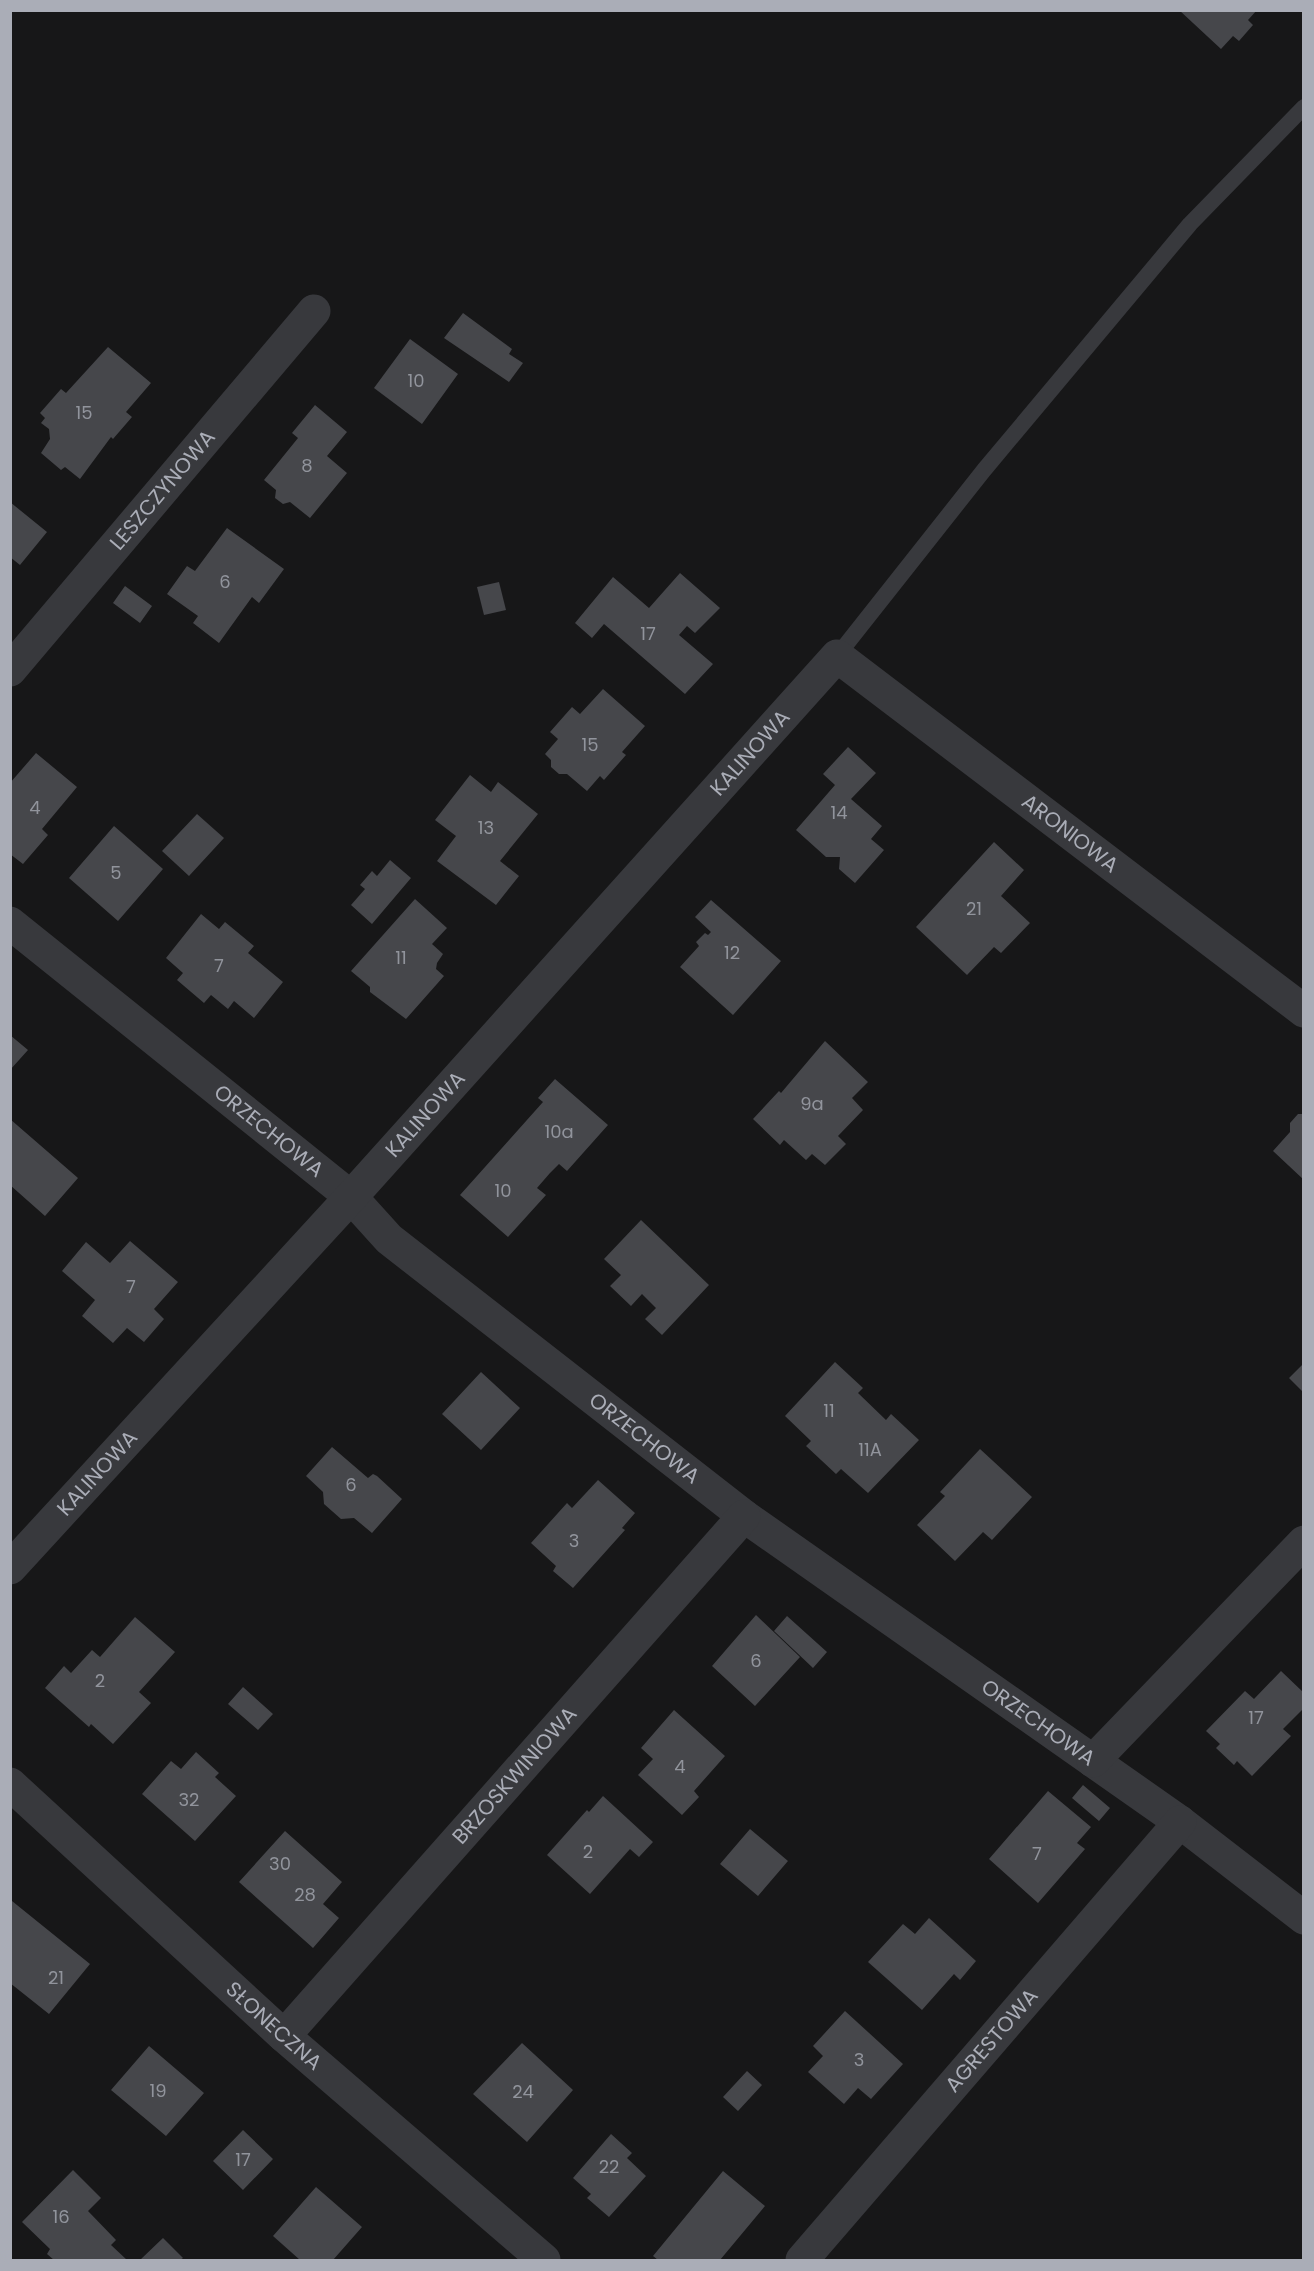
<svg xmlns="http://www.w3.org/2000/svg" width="1314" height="2271" viewBox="0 0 1314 2271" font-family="Poppins,sans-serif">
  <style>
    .building { fill: #46474b }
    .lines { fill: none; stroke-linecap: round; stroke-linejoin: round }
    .lane { stroke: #38393d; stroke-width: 16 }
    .street { stroke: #38393d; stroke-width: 33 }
    .labels { text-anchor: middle; stroke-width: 4.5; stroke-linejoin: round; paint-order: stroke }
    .number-label { font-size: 18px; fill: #91949c }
    .street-label { font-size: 21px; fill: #aaadb7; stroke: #121213 }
  </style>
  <rect width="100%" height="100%" fill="#171718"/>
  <!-- building -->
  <path class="building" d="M 1179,10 L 1257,10 L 1248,20 L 1253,25 L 1239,41 L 1233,36 L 1221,49 Z
    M 463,313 L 512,349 L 509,354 L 523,363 L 509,382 L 444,338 Z
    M 410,339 L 458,374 L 422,424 L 374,388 Z
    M 108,347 L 151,383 L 126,412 L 132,417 L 113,439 L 111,437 L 80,479 L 65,467 L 61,470 L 41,453 L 50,439 L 49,429 L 41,423 L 45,418 L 40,413 L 61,389 L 66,393 Z
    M 315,405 L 347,432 L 327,456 L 347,473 L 310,518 L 290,502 L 283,504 L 275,498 L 276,490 L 264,480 L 298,438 L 292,433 Z
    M 10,502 L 47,532 L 20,565 L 10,557 Z
    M 227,528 L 284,569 L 259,603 L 252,597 L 219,643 L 193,623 L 198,616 L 167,594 L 187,566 L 195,571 Z
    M 680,573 L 720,608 L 695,633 L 687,626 L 679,635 L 713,664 L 685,694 L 604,624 L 592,638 L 575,623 L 613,577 L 649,608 Z
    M 499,582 L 506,610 L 484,615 L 477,587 Z
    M 125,586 L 152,606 L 140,623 L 113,603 Z
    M 603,689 L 645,726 L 622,752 L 626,755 L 604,780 L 600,776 L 587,791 L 567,774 L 559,774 L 551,767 L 551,760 L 545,754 L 558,739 L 550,732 L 572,707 L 580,714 Z
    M 848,747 L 876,773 L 851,799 L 882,826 L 871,839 L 884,850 L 855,883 L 839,869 L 840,857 L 826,857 L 796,830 L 835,785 L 823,774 Z
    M 36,753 L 77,787 L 42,829 L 48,835 L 23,864 L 10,854 L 10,783 Z
    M 470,775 L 491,792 L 498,782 L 538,814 L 500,861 L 519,876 L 496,905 L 437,861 L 456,836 L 435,820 Z
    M 197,814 L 224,838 L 189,876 L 162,851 Z
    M 114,826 L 163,869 L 118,921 L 69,878 Z
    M 994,842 L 1024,870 L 1001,896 L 1030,923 L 1001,953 L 994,947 L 967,975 L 916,927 Z
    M 390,860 L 411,878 L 372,924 L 351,905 L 365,889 L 360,885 L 372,871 L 377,876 Z
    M 415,899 L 447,928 L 432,944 L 443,954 L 437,963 L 436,969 L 444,976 L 406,1019 L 370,992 L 370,987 L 351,971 Z
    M 711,900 L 781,961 L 733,1015 L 680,967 L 699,946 L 696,942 L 705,933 L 708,935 L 711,932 L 695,917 Z
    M 201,914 L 219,929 L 225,922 L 254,946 L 248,953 L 283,982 L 254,1018 L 234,1001 L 228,1009 L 211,995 L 204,1003 L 177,980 L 183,973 L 166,958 Z
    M 10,1035 L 28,1050 L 10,1070 Z
    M 825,1041 L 868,1082 L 852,1098 L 863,1110 L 838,1136 L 846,1144 L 825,1165 L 812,1154 L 806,1160 L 784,1140 L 780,1145 L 753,1119 L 779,1091 L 781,1093 Z
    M 555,1079 L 608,1125 L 567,1171 L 559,1164 L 550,1173 L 537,1188 L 546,1195 L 508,1237 L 460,1195 L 543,1102 L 538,1098 Z
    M 1298,1114 L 1304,1114 L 1304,1180 L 1273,1151 L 1290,1132 L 1290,1123 Z
    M 10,1119 L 78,1178 L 45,1216 L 10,1185 Z
    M 641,1220 L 709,1285 L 662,1335 L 645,1319 L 656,1308 L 642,1294 L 631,1306 L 610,1286 L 621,1275 L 604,1259 Z
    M 130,1241 L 178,1282 L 154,1309 L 164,1319 L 144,1342 L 127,1328 L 113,1343 L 82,1316 L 95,1300 L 62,1271 L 86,1242 L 110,1263 Z
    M 835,1362 L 863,1388 L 858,1393 L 886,1420 L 891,1414 L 919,1440 L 868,1493 L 841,1469 L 836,1474 L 806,1446 L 811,1441 L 785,1416 Z
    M 1304,1363 L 1304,1393 L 1289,1378 Z
    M 481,1372 L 520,1408 L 481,1450 L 442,1414 Z
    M 332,1447 L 368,1478 L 373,1474 L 377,1476 L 402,1499 L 372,1533 L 354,1518 L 341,1519 L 324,1504 L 323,1492 L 306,1476 Z
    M 980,1449 L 1032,1497 L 992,1540 L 983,1532 L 955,1561 L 917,1525 L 945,1496 L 940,1492 Z
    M 598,1480 L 635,1513 L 622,1528 L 625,1530 L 573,1588 L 553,1571 L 556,1566 L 531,1543 L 567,1503 L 572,1508 Z
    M 756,1615 L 800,1657 L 755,1706 L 712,1666 Z
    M 787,1616 L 827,1652 L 813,1668 L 774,1631 Z
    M 135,1617 L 175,1652 L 139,1692 L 151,1703 L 113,1744 L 91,1724 L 89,1727 L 45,1688 L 64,1666 L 71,1673 L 92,1650 L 100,1657 Z
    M 1281,1671 L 1304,1693 L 1304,1708 L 1283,1729 L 1291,1736 L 1252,1776 L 1237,1761 L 1234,1765 L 1216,1748 L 1220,1744 L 1206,1731 L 1245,1691 L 1254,1699 Z
    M 243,1687 L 273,1714 L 258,1730 L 228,1704 Z
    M 674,1710 L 725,1756 L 694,1791 L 699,1797 L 682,1815 L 638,1775 L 653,1759 L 641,1748 Z
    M 196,1752 L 219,1773 L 215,1777 L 236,1796 L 195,1841 L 142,1794 L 171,1761 L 181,1769 Z
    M 1083,1785 L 1110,1808 L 1099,1821 L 1072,1798 Z
    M 1048,1791 L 1091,1827 L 1077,1843 L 1085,1849 L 1038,1903 L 989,1859 Z
    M 603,1796 L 653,1842 L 639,1857 L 630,1849 L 590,1894 L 547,1855 L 587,1810 L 589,1812 Z
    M 750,1829 L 788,1861 L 758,1896 L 720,1864 Z
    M 285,1831 L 342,1882 L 323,1904 L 339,1918 L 313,1948 L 239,1882 Z
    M 12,1901 L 90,1964 L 49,2014 L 10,1983 Z
    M 929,1918 L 976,1961 L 960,1980 L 954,1974 L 922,2010 L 868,1962 L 903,1924 L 915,1934 Z
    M 845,2011 L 903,2064 L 871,2099 L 858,2088 L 844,2104 L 808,2072 L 823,2056 L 813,2046 Z
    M 522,2043 L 573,2090 L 527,2142 L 473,2094 Z
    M 149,2046 L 204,2093 L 166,2136 L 111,2090 Z
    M 747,2071 L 762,2085 L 738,2111 L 723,2097 Z
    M 243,2130 L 273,2159 L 243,2190 L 213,2161 Z
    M 611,2134 L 632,2153 L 627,2158 L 646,2176 L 609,2217 L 587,2198 L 591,2194 L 573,2178 Z
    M 73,2170 L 101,2198 L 88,2211 L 116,2240 L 111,2245 L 127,2260 L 54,2260 L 47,2254 L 50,2249 L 22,2222 Z
    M 723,2171 L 765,2206 L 720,2260 L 658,2260 L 653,2256 Z
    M 316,2187 L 362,2227 L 333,2260 L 300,2260 L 273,2236 Z
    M 163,2238 L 183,2258 L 180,2260 L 140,2260 Z"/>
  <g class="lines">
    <!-- lane -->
    <path class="lane" d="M 837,656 L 984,470 L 1190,224 L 1304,107"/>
    <!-- street -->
    <g class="street">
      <path id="s1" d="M 10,670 L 314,311"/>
      <path id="s2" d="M 10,923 L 351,1197 L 389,1239 L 744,1516 L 1180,1822 L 1304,1918"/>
      <path id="s3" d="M 10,1568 L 351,1197 L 837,656 L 1304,1011"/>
      <path d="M 1093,1761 L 1304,1542"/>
      <path id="s4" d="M 10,1784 L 284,2036 L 544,2260"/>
      <path id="s5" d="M 284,2036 L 744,1516"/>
      <path id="s6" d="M 802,2260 L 1180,1822"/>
    </g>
  </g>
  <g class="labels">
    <!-- number labels -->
    <g class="number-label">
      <text x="416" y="387">10</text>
      <text x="84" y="419">15</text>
      <text x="307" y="472">8</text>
      <text x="225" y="588">6</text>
      <text x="648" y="640">17</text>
      <text x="590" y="751">15</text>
      <text x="35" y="814">4</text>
      <text x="839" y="819">14</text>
      <text x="486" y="834">13</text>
      <text x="116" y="879">5</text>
      <text x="974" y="915">21</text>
      <text x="732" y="959">12</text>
      <text x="401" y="964">11</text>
      <text x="219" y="972">7</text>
      <text x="812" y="1110">9a</text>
      <text x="559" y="1138">10a</text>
      <text x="503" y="1197">10</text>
      <text x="131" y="1293">7</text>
      <text x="829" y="1417">11</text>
      <text x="870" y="1456">11A</text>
      <text x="351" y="1491">6</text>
      <text x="574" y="1547">3</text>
      <text x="756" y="1667">6</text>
      <text x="100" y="1687">2</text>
      <text x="1256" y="1724">17</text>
      <text x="680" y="1773">4</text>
      <text x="189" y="1806">32</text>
      <text x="588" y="1858">2</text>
      <text x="1037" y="1860">7</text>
      <text x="280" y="1870">30</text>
      <text x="305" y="1901">28</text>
      <text x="56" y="1984">21</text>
      <text x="859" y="2066">3</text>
      <text x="158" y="2097">19</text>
      <text x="523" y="2098">24</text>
      <text x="243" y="2166">17</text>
      <text x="609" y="2173">22</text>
      <text x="61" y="2223">16</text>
    </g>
    <!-- street labels -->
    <g class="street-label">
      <text dy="7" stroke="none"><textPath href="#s1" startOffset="236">LESZCZYNOWA</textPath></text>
      <text dy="7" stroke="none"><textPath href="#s3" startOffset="1101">KALINOWA</textPath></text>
      <text dy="7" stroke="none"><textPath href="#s3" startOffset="1524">ARONIOWA</textPath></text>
      <text dy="7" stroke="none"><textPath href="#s3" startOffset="615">KALINOWA</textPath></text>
      <text dy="7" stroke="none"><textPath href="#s2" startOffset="332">ORZECHOWA</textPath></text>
      <text dy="7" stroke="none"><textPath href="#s2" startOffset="818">ORZECHOWA</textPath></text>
      <text dy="7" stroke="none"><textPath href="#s3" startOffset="129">KALINOWA</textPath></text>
      <text dy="7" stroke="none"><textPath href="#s2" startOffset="1304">ORZECHOWA</textPath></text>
      <text dy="7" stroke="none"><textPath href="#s5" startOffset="348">BRZOSKWINIOWA</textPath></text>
      <text dy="7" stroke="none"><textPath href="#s4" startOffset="358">SŁONECZNA</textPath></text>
      <text dy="7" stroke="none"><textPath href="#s6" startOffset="290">AGRESTOWA</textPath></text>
    </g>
  </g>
  <!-- border -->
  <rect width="1314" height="2271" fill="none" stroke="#aaadb7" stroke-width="24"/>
</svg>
